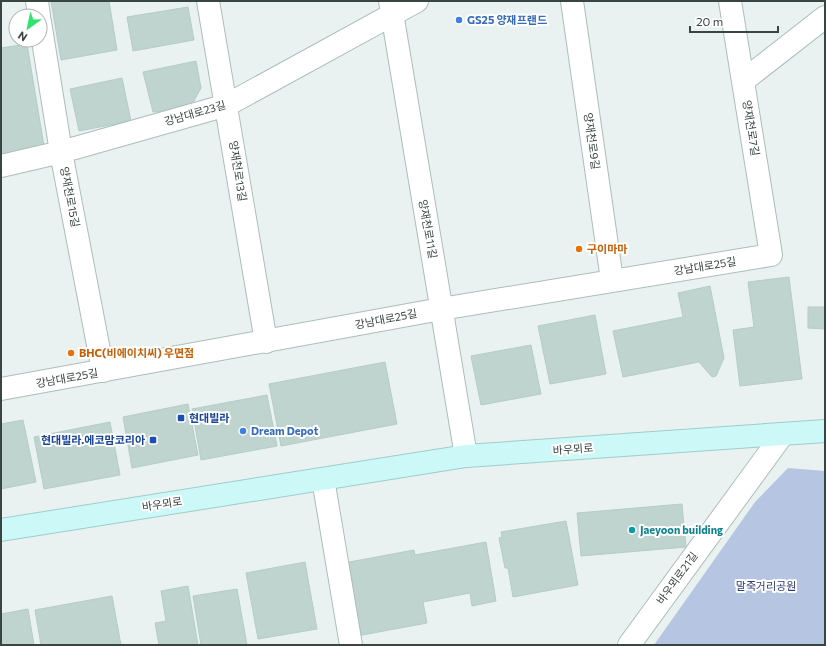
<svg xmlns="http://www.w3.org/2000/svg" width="826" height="646" viewBox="0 0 826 646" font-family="Commissioner,'Noto Sans KR',sans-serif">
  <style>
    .green { fill: #b6c6e2 }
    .building { fill: #bfd3cf; stroke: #b3cdc8 }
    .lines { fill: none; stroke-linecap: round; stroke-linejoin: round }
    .street-casing { stroke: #acbdba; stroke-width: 24 }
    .secondary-casing { stroke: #9dcdca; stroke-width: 24 }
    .street { stroke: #fff; stroke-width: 22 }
    .secondary { stroke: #ccf9f7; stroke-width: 22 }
    .shop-dot { fill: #3f7fe0; stroke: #fff; stroke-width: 1.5 }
    .food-dot { fill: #e8710a; stroke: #fff; stroke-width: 1.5 }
    .transit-dot { fill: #1a4fb4; stroke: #fff; stroke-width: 1.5 }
    .culture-dot { fill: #0f9aa8; stroke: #fff; stroke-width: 1.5 }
    .labels { text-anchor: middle; stroke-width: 4; stroke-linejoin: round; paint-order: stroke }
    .shop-label { font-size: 11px; font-weight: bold; fill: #366cbe; stroke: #fff; text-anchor: start }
    .street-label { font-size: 11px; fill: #384543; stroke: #fff }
    .food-label { font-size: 11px; font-weight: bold; fill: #c56008; stroke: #fff; text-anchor: start }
    .transit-label { font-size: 11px; font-weight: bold; fill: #164399; stroke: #fff; text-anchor: start }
    .culture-label { font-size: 11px; font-weight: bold; fill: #0d838f; stroke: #fff; text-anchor: start }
    .park-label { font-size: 11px; fill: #313d71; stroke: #fff }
  </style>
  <rect width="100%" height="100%" fill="#e9f2f1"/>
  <!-- green -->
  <path class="green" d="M 788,468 L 825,471 L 825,645 L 654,645 L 755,502 Z"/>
  <!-- building -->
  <path class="building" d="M 51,1 L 109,1 L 117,50 L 61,60 Z
    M 188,7 L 194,40 L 133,51 L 127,17 Z
    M 27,44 L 45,152 L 1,160 L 1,48 Z
    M 196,61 L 201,88 L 190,108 L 153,112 L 143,72 Z
    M 122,78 L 131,121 L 79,131 L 70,89 Z
    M 789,277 L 802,379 L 740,386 L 733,330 L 754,327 L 748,282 Z
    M 710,286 L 724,358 L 716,376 L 712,377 L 699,362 L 623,377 L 613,331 L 683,317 L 678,293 Z
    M 808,307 L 825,307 L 825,329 L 808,328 Z
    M 595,315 L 606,374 L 550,384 L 538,326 Z
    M 531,345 L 541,394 L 481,405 L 471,356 Z
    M 385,362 L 397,424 L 281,446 L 269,384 Z
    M 267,395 L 277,446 L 201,460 L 192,409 Z
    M 188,404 L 198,455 L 132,468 L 123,417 Z
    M 23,420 L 36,482 L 1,489 L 1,424 Z
    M 110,422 L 120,475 L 44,489 L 34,437 Z
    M 682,504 L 686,547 L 581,556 L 577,513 Z
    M 566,521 L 578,585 L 513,597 L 508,568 L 505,568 L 499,538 L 502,537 L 501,532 Z
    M 486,542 L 496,601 L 472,606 L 470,593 L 423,602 L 427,623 L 357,636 L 344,563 L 414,550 L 415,555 Z
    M 305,562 L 317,629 L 258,639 L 246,573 Z
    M 188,586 L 198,645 L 159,645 L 155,623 L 166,621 L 161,591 Z
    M 237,589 L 247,645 L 201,645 L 193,596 Z
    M 112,596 L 121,645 L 41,645 L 35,610 Z
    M 28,609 L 34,645 L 1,645 L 1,614 Z"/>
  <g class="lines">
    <defs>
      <path id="street" d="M 37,1 L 39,16
        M 208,1 L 266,342
        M 390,1 L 466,456
        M 572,1 L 612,280
        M 40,22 L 61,152 L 103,371
        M 743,81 L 825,17
        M 1,166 L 61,152 L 227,105 L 417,1
        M 1,389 L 441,309 L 771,255 L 730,1
        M 323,479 L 351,645
        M 629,645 L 783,434"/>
      <path id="secondary" d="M 1,530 L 466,456 L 825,431"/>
    </defs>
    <!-- street casing -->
    <use href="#street" class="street-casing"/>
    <!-- secondary casing -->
    <use href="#secondary" class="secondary-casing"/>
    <!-- street -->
    <use href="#street" class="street"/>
    <!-- secondary -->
    <use href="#secondary" class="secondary"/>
  </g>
  <!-- markers -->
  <g class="shop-dot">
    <circle cx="459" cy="20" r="4"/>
    <circle cx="243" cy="431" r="4"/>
  </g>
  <g class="food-dot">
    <circle cx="579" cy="249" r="4"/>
    <circle cx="71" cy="353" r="4"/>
  </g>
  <g class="transit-dot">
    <rect x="177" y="414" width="8" height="8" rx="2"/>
    <rect x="149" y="436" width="8" height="8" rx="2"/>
  </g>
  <circle class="culture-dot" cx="632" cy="530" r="4"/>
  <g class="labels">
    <!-- shop labels -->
    <g class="shop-label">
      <text x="467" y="24">GS25 양재프랜드</text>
      <text x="251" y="435">Dream Depot</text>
    </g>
    <!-- street labels -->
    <g class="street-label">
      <text transform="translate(195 113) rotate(-16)" y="4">강남대로23길</text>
      <text transform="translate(751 128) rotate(81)" y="4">양재천로7길</text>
      <text transform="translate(592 141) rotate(82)" y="4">양재천로9길</text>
      <text transform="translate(238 171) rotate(81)" y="4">양재천로13길</text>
      <text transform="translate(70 197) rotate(79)" y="4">양재천로15길</text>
      <text transform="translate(428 229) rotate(80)" y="4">양재천로11길</text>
      <text transform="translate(705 266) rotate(-9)" y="4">강남대로25길</text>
      <text transform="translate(386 319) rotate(-11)" y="4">강남대로25길</text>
      <text transform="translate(67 378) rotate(-10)" y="4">강남대로25길</text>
      <text transform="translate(573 449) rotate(-4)" y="4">바우뫼로</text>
      <text transform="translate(162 504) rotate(-9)" y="4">바우뫼로</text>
      <text transform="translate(677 578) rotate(-54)" y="4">바우뫼로21길</text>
    </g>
    <!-- food labels -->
    <g class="food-label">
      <text x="587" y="253">구이마마</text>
      <text x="79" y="357">BHC(비에이치씨) 우면점</text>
    </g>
    <!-- transit labels -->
    <g class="transit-label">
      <text x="189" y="422">현대빌라</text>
      <text x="145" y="444" text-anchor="end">현대빌라.에코맘코리아</text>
    </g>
    <!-- culture labels -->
    <g class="culture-label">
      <text x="640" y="534">Jaeyoon building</text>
    </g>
    <!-- park labels -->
    <g class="park-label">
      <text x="766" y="590">말죽거리공원</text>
    </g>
  </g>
  <!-- border -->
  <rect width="826" height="646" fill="none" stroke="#384543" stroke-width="4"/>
  <!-- north arrow -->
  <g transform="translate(28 28) rotate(213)"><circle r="19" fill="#ffffff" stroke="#afb5b4"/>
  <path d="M0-3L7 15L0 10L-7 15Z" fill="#2fe36d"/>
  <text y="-6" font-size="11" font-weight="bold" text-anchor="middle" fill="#384543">N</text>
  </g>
  <!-- scale -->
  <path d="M690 26v6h88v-6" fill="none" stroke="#384543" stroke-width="2"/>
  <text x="696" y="26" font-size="12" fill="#384543" stroke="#ffffff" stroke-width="3" paint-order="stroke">20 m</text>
</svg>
